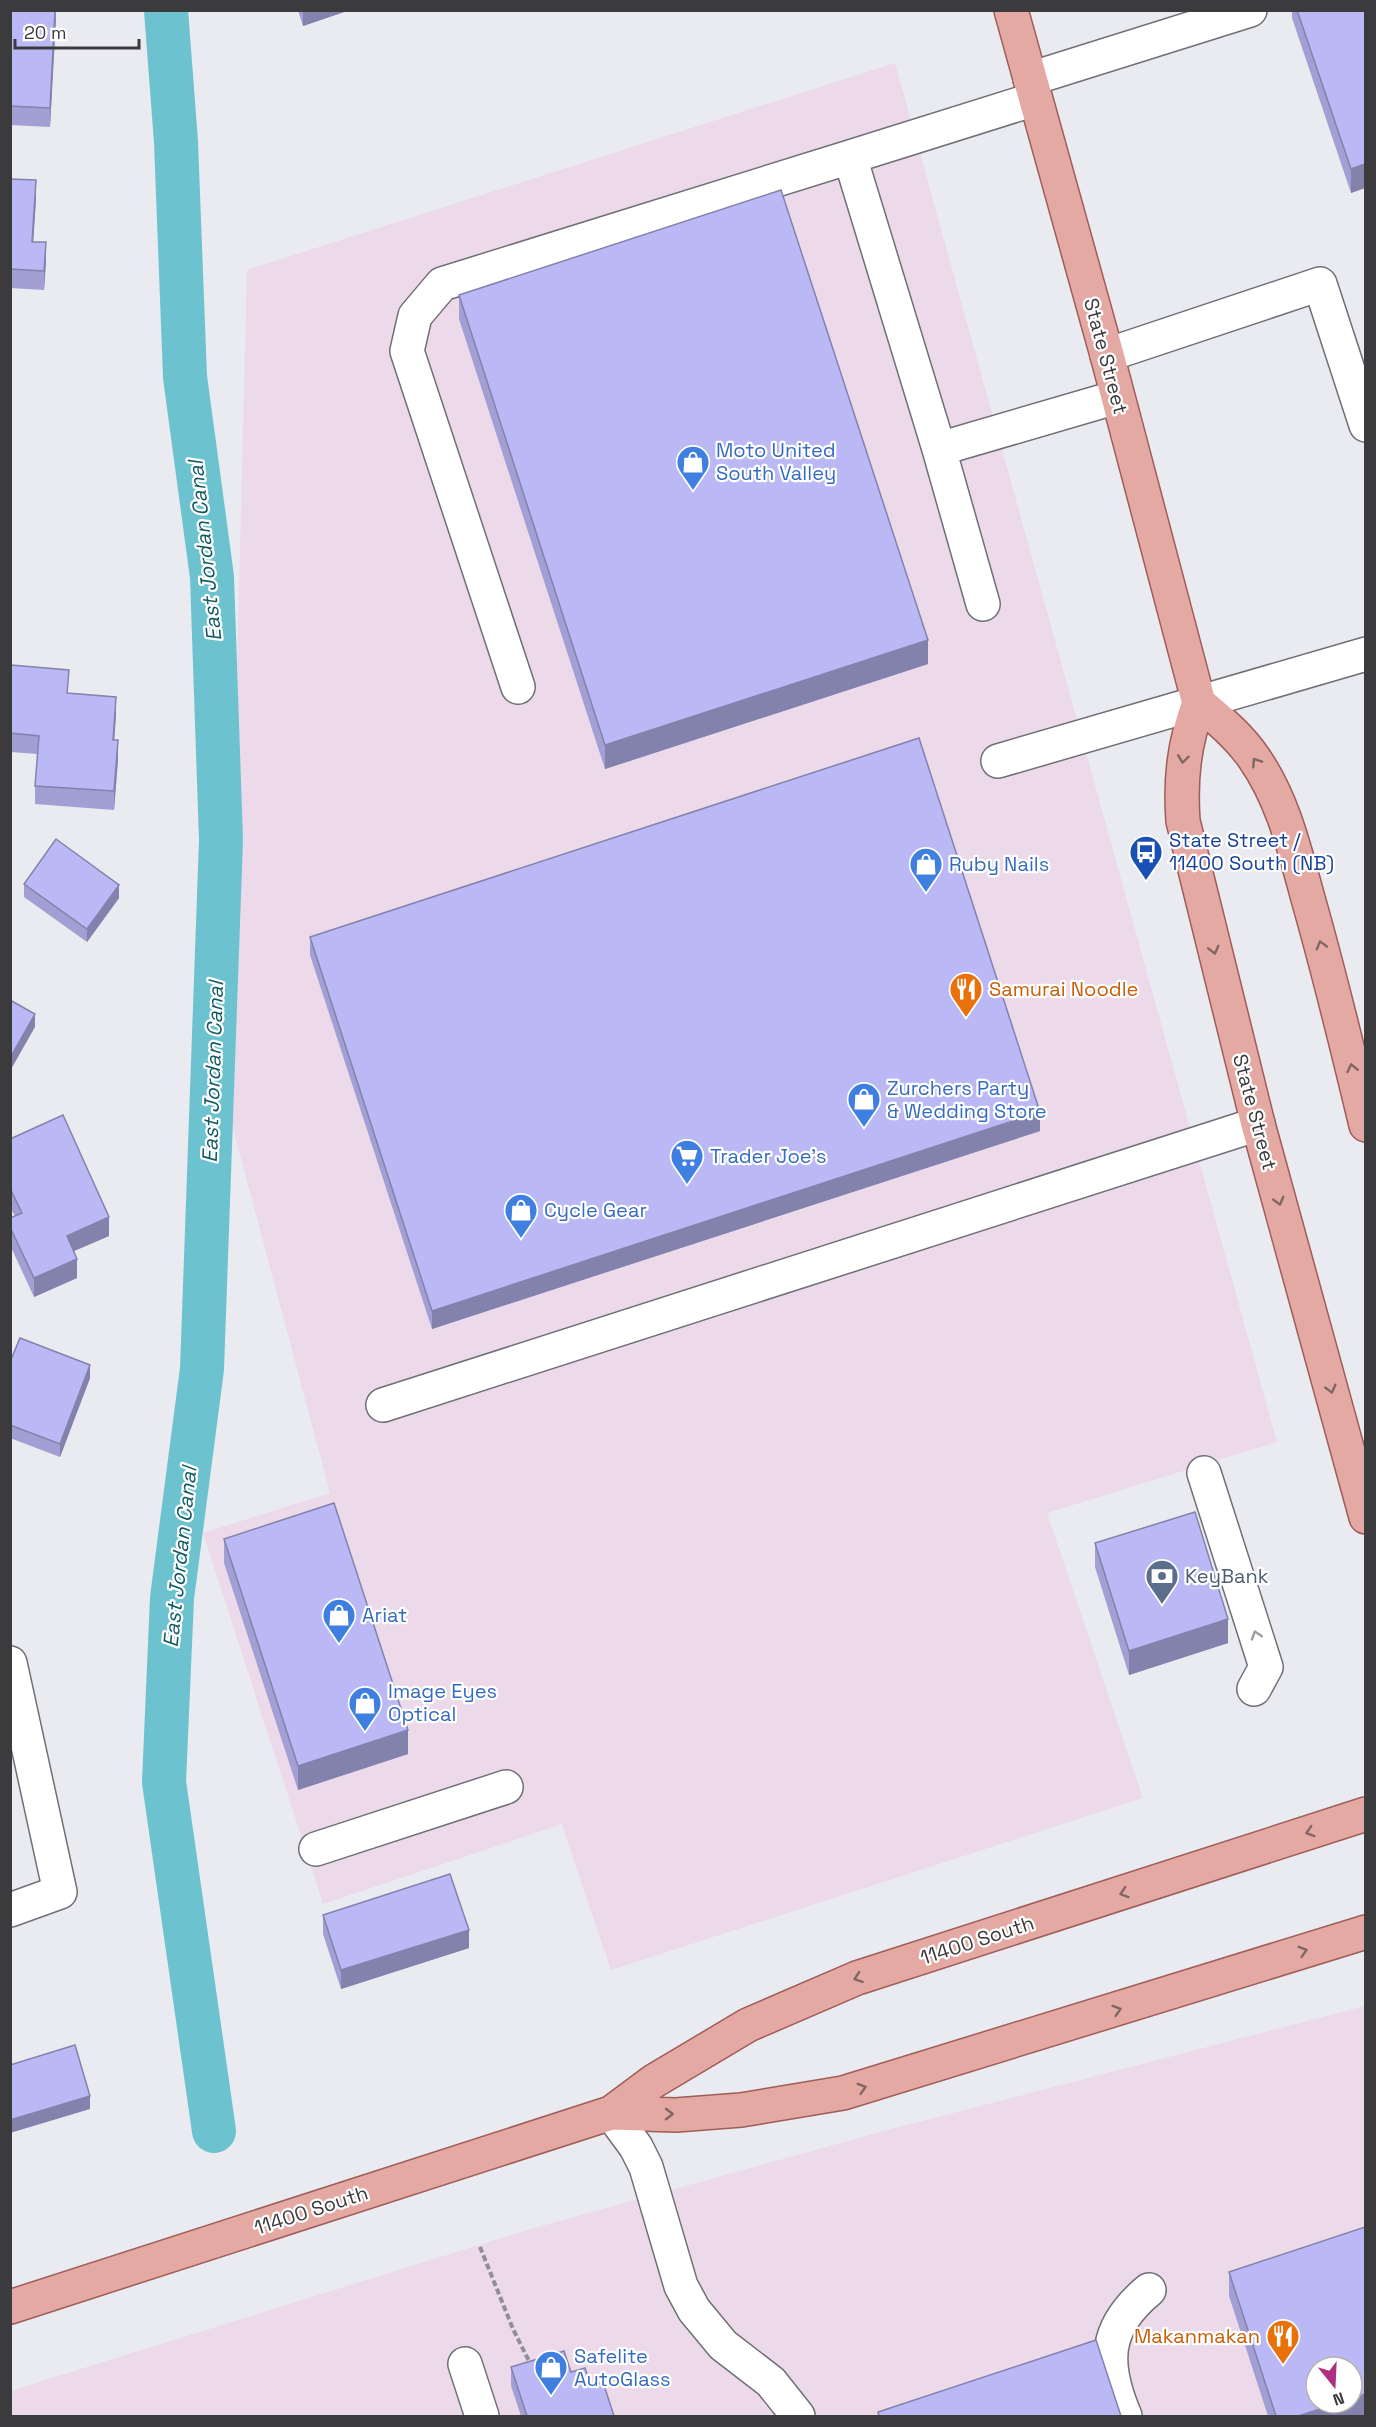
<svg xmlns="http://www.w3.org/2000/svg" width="1376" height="2427" viewBox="0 0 1376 2427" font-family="'Space Grotesk',sans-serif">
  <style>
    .commercial { fill: #ecdaeb; fill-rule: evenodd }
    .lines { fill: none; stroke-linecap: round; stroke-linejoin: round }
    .canal { stroke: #6dc2cf; stroke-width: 44 }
    .minor-casing { stroke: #6f6f76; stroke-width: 36 }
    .major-casing { stroke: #9e5d58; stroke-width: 36 }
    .path { stroke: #8f8f94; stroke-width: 4; stroke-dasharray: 6 3; stroke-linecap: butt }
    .minor { stroke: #fff; stroke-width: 33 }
    .major { stroke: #e5a9a3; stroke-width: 33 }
    .wall { fill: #a19fd3 }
    .shaded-wall { fill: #8382ac }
    .building { fill: #bbb9f5; stroke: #8382ac; stroke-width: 1.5 }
    .oneway { stroke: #7f6766 }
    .oneway2 { stroke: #9d9d9e }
    .labels { text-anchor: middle; stroke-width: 4.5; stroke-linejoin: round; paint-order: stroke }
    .street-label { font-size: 20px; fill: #3b3b3e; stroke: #fff }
    .shop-label { font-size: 20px; fill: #366cbe; stroke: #fff; text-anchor: start }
    .transit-label { font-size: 20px; fill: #164399; stroke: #fff; text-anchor: start }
    .food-label { font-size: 20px; fill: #c56008; stroke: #fff; text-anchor: start }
    .service-label { font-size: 20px; fill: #4e5e75; stroke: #fff; text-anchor: start }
    .water-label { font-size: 21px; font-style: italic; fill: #115a64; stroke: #fff }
  </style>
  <rect width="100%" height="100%" fill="#eaeaf1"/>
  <!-- commercial -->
  <path class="commercial" d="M 895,63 L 1277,1442 L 1047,1513 L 1143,1798 L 611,1970 L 562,1824 L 323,1904 L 203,1533 L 330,1493 L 226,1102 L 247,270 Z
    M 1365,2006 L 1365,2416 L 11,2416 L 10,2391 L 527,2230 L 880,2132 ZM 1316,2367 L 1352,2367 L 1352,2403 L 1316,2403 Z"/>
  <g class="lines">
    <!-- canal -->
    <path class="canal" d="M 166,10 L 176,142 L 185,377 L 212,577 L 221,840 L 202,1369 L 172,1598 L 164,1782 L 214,2131"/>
    <defs>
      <path id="minor" d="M 1030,79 L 1250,10
        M 1107,355 L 1320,284 L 1366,425
        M 939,449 L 1117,397
        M 983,604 L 939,449 L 850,157 L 1035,99
        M 518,687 L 407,351 L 415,316 L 442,284 L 850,157
        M 998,761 L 1366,654
        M 383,1405 L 1258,1124
        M 1204,1473 L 1266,1667 L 1254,1689
        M 10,1663 L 60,1892 L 10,1910
        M 316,1849 L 506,1787
        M 611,2113 L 636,2147 L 646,2167 L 681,2286 L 694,2310 L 723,2345 L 771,2382 L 798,2416
        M 465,2364 L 482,2416
        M 1125,2416 C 1103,2364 1103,2328 1149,2290"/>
      <path id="major" d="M 1011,10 L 1107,355 L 1199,703 C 1184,743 1180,779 1183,821 L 1258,1124 L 1366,1517
        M 1199,703 C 1219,720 1239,736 1254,758 C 1284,801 1295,852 1309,902 C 1330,976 1348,1050 1366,1125
        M 611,2113 L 676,2115 L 741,2110 L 843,2093 L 1366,1932
        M 10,2307 L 611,2113 L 654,2081 L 748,2025 L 857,1978 L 1366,1814"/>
    </defs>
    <!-- minor casing -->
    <use href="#minor" class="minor-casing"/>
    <!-- major casing -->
    <use href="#major" class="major-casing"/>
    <!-- path -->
    <path class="path" d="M 480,2247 L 513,2329 L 531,2365"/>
    <!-- minor -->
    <use href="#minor" class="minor"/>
    <!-- major -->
    <use href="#major" class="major"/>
  </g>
  <!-- wall -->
  <path class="wall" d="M 10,10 L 56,10 L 50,127 L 10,125 Z
    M 298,10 L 350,10 L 303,26 Z
    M 1292,10 L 1365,10 L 1365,188 L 1351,193 L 1292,18 Z
    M 10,179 L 36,199 L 33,242 L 46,261 L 44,290 L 10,288 Z
    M 459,295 L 928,664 L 605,769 L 459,319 Z
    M 10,672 L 69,694 L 116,715 L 114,740 L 118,759 L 114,810 L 35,804 L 35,786 L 38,754 L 10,752 Z
    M 24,884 L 119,898 L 87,942 L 24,897 Z
    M 310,937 L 1040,1131 L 432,1329 L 310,955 Z
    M 10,1139 L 109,1236 L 74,1251 L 77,1278 L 34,1297 L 10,1245 L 10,1218 L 15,1216 L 10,1207 Z
    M 10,1362 L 90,1378 L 60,1457 L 10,1438 Z
    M 224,1539 L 408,1754 L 298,1790 L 224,1563 Z
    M 1095,1543 L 1228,1643 L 1129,1675 L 1095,1567 Z
    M 323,1915 L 469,1948 L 341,1989 L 323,1934 Z
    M 1229,2272 L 1365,2416 L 1268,2416 L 1229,2296 Z
    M 511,2367 L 571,2372 L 614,2416 L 521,2416 L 511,2386 Z"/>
  <!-- shaded-wall -->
  <path class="shaded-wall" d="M 55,10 L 56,20 L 50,127 L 50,108 Z
    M 303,10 L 350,10 L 303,26 Z
    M 1365,164 L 1365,188 L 1351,193 L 1351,169 Z
    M 36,180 L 36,199 L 32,261 L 32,242 Z
    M 46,242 L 46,261 L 44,290 L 44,271 Z
    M 12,357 L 12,376 L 10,386 L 10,367 Z
    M 928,640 L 928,664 L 605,769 L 605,745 Z
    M 116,697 L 116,715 L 113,759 L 113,740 Z
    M 118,740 L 118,759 L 114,810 L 114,791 Z
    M 119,885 L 119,898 L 87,942 L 87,929 Z
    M 35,1014 L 35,1027 L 10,1071 L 10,1058 Z
    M 1040,1112 L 1040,1131 L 432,1329 L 432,1311 Z
    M 109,1217 L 109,1236 L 67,1254 L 67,1236 Z
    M 77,1259 L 77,1278 L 34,1297 L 34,1278 Z
    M 90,1365 L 90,1378 L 60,1457 L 60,1444 Z
    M 1228,1619 L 1228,1643 L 1129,1675 L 1129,1651 Z
    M 408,1730 L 408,1754 L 298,1790 L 298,1766 Z
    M 469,1930 L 469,1948 L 341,1989 L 341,1970 Z
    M 90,2096 L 90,2109 L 10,2133 L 10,2120 Z
    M 1365,2394 L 1365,2416 L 1298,2416 L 1339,2403 L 1352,2403 L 1352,2399 Z"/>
  <!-- building -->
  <path class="building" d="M 10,10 L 55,10 L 50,108 L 10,106 Z
    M 1297,10 L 1365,10 L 1365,164 L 1351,169 Z
    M 10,179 L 36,180 L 32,242 L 46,242 L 44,271 L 10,269 Z
    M 781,190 L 928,640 L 605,745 L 459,295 Z
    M 11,665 L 69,670 L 67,693 L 116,697 L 113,740 L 118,740 L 114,791 L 35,786 L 39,736 L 10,733 Z
    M 919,738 L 1040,1112 L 432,1311 L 310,937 Z
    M 56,839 L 119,885 L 87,929 L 24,884 Z
    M 10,1000 L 35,1014 L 10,1058 Z
    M 63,1115 L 109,1217 L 67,1236 L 77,1259 L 34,1278 L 10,1227 L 10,1218 L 22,1213 L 10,1188 L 10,1139 Z
    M 20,1338 L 90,1365 L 60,1444 L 10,1425 L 10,1362 Z
    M 334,1503 L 408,1730 L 298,1766 L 224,1539 Z
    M 1195,1512 L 1228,1619 L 1129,1651 L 1095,1543 Z
    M 450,1874 L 469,1930 L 341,1970 L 323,1915 Z
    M 75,2045 L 90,2096 L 10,2120 L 10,2065 Z
    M 1365,2227 L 1365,2394 L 1352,2399 L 1352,2367 L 1316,2367 L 1316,2403 L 1339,2403 L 1298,2416 L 1276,2416 L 1229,2272 Z
    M 1096,2340 L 1121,2416 L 879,2416 L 878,2412 Z
    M 564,2351 L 571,2372 L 585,2368 L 591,2386 L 603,2382 L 614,2416 L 527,2416 L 511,2367 Z"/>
  <!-- one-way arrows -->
  <defs><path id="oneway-chevron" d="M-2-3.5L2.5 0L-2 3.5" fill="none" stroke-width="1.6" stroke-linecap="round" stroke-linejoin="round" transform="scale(1.5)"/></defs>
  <g class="oneway">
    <use href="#oneway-chevron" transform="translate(1183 759) rotate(97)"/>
    <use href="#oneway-chevron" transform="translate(1256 762) rotate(-123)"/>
    <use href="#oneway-chevron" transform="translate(1321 945) rotate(-106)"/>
    <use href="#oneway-chevron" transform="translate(1214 950) rotate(76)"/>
    <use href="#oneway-chevron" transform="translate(1352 1068) rotate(-103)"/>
    <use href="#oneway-chevron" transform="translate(1279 1201) rotate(75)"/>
    <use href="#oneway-chevron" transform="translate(1331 1389) rotate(75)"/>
    <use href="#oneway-chevron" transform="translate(1310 1832) rotate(162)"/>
    <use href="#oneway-chevron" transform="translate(1124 1893) rotate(162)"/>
    <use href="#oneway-chevron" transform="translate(1303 1951) rotate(-17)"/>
    <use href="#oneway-chevron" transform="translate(858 1978) rotate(161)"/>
    <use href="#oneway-chevron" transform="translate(1117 2010) rotate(-17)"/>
    <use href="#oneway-chevron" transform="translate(862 2088) rotate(-16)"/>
    <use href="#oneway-chevron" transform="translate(669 2114)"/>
  </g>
  <use class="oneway2" href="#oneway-chevron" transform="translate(1256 1635) rotate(-108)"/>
  <!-- icons -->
  <defs>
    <symbol id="shop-pin" viewBox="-11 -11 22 30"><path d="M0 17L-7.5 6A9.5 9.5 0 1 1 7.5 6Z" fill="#3f7fe0" stroke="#fff"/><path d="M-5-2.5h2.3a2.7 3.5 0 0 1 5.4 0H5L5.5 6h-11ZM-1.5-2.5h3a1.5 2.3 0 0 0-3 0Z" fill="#fff"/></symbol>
    <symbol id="bus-pin" viewBox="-11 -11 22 30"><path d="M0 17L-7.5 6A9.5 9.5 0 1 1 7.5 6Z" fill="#1a4fb4" stroke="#fff"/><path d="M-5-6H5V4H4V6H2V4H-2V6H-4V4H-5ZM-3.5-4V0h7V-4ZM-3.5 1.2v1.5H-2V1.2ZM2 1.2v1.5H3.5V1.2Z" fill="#fff"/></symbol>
    <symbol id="restaurant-pin" viewBox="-11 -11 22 30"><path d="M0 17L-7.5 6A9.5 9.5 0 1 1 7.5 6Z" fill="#e8710a" stroke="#fff"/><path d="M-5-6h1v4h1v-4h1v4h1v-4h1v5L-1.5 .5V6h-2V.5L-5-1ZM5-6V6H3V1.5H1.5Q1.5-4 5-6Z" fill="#fff"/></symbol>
    <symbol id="supermarket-pin" viewBox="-11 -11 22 30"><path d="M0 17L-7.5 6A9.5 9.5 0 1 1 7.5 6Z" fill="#3f7fe0" stroke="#fff"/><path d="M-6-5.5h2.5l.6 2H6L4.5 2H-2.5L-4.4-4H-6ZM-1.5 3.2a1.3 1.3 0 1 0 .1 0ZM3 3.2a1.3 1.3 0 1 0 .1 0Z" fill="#fff"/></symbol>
    <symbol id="bank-pin" viewBox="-11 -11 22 30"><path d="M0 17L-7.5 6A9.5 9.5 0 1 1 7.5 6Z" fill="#5c6f8a" stroke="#fff"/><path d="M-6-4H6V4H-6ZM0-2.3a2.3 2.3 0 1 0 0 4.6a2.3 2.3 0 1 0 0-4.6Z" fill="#fff"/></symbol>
  </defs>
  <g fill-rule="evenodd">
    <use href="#shop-pin" x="674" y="443" width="38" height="52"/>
    <use href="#bus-pin" x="1127" y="833" width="38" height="52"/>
    <use href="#shop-pin" x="907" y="845" width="38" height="52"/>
    <use href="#restaurant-pin" x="947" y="970" width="38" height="52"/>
    <use href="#shop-pin" x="845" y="1080" width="38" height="52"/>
    <use href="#supermarket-pin" x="668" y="1137" width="38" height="52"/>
    <use href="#shop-pin" x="502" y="1191" width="38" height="52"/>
    <use href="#bank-pin" x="1143" y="1557" width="38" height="52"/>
    <use href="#shop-pin" x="320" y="1596" width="38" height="52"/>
    <use href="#shop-pin" x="346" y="1684" width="38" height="52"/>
    <use href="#restaurant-pin" x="1264" y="2317" width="38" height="52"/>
    <use href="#shop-pin" x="532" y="2348" width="38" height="52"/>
  </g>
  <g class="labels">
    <!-- street labels -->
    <g class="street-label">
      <text transform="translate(1106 356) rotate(75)" y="7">State Street</text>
      <text transform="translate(1255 1112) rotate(75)" y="7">State Street</text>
      <text transform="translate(977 1940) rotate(-18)" y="7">11400 South</text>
      <text transform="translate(311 2210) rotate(-18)" y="7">11400 South</text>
    </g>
    <!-- shop labels -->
    <g class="shop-label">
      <text x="716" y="457">Moto United<tspan x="716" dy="23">South Valley</tspan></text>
      <text x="949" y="871">Ruby Nails</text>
      <text x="887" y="1095">Zurchers Party<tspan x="887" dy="23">&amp; Wedding Store</tspan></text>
      <text x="710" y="1163">Trader Joe's</text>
      <text x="544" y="1217">Cycle Gear</text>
      <text x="362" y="1622">Ariat</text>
      <text x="388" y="1698">Image Eyes<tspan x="388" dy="23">Optical</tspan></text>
      <text x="574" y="2363">Safelite<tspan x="574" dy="23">AutoGlass</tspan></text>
    </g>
    <!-- transit labels -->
    <g class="transit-label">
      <text x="1169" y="847">State Street /<tspan x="1169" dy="23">11400 South (NB)</tspan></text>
    </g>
    <!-- food labels -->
    <g class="food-label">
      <text x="989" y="996">Samurai Noodle</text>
      <text x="1260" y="2343" text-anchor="end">Makanmakan</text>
    </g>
    <!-- service labels -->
    <g class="service-label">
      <text x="1185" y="1583">KeyBank</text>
    </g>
    <!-- water labels -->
    <g class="water-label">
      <text transform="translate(205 551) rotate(-96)" y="7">East Jordan Canal</text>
      <text transform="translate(213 1072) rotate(-88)" y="7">East Jordan Canal</text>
      <text transform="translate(180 1557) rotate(-84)" y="7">East Jordan Canal</text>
    </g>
  </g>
  <!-- border -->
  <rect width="1376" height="2427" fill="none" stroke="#3b3b3e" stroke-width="24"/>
  <!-- north arrow -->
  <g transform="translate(1334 2385) rotate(162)"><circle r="28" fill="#ffffff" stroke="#b1b1b2" stroke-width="1.5"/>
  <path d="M0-4.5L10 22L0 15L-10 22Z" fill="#ae307f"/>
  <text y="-9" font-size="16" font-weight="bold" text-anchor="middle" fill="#3b3b3e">N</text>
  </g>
  <!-- scale -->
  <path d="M15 39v9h124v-9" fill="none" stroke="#3b3b3e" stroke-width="3"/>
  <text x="24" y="39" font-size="18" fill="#3b3b3e" stroke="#ffffff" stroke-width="4.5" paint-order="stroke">20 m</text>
</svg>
